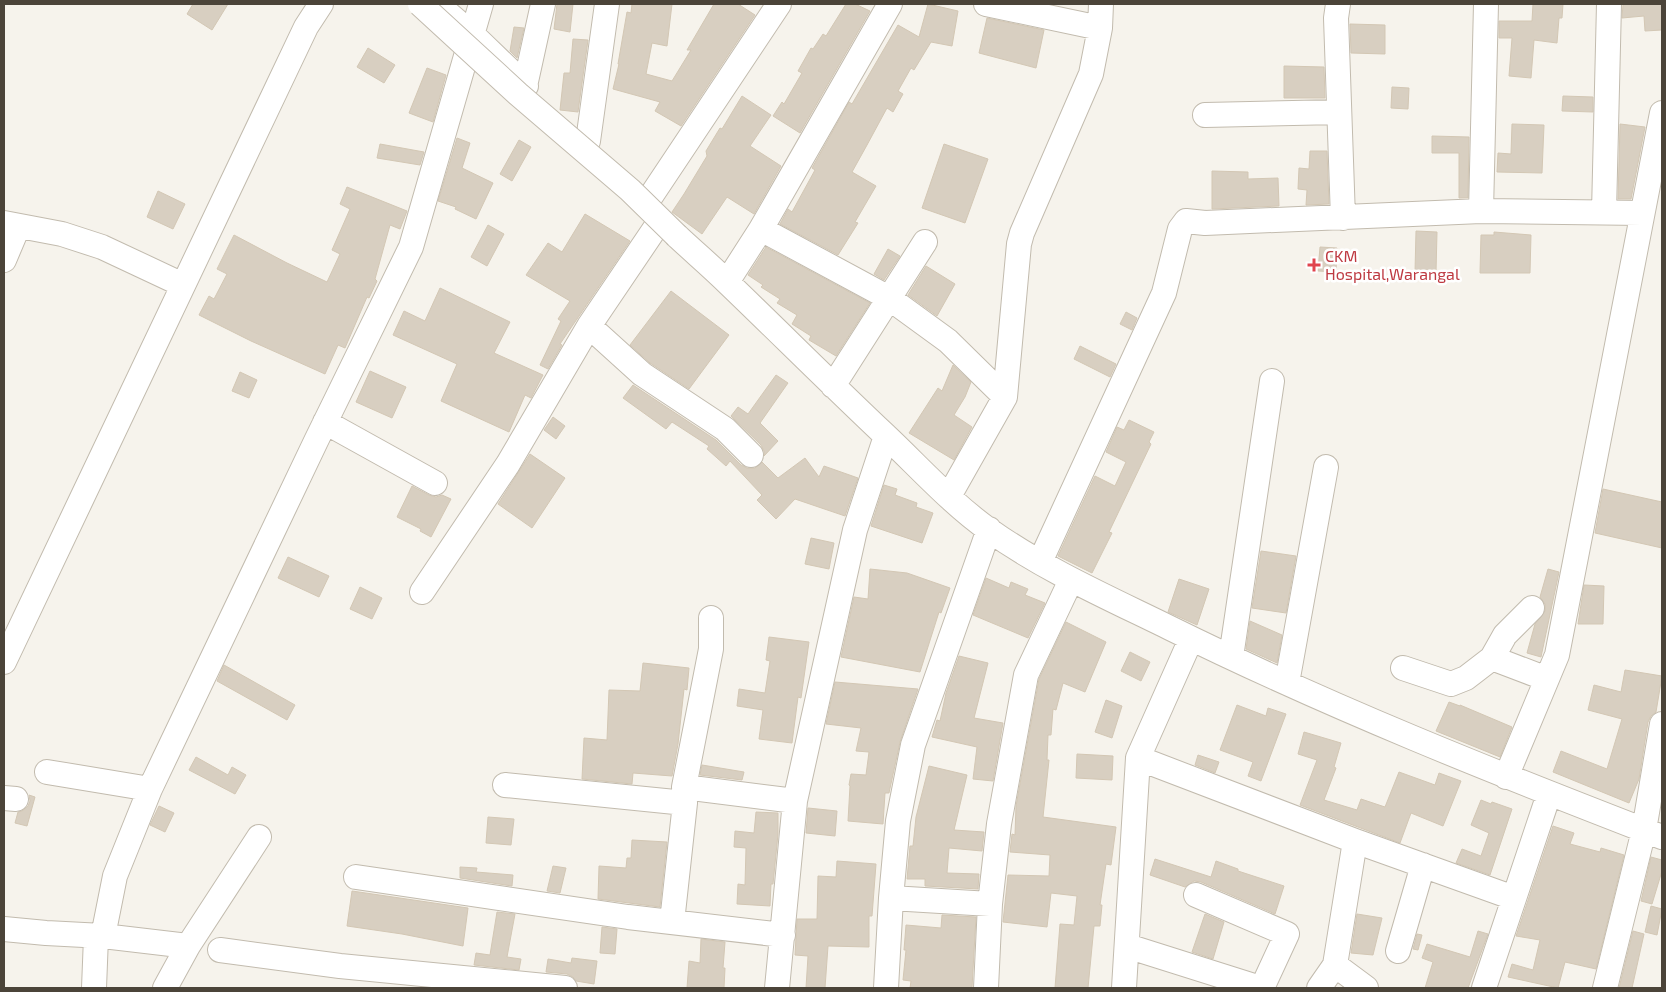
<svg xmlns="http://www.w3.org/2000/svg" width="1666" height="992" viewBox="0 0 1666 992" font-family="'Exo 2',sans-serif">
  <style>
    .building { fill: #d8cfc1; stroke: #d3c7b4 }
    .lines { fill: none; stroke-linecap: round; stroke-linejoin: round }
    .minor-casing { stroke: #c2bbae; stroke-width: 26 }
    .minor { stroke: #fff; stroke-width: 24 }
    .minor-bridge-casing { stroke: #c2bbae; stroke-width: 26; stroke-linecap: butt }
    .minor-bridge { stroke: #fff; stroke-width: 24 }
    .health-dot { fill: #e0444e; stroke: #fff; stroke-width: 2 }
    .labels { text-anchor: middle; stroke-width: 5; stroke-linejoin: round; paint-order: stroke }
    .health-label { font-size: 16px; fill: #be3a42; stroke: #fff; text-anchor: start }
  </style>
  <rect width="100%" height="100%" fill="#f6f3ec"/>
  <!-- building -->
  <path class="building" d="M 193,4 L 228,4 L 212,30 L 187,14 Z
    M 557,4 L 573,4 L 570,32 L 554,29 Z
    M 632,4 L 672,4 L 667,46 L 652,43 L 646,74 L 672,81 L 691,50 L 687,50 L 714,4 L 738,4 L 755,15 L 681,126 L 655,111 L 660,102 L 613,89 L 619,64 L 618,64 L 627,12 L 631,13 Z
    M 846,4 L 855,4 L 870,11 L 800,133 L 773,116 L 782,102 L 784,104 L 802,73 L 798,71 L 811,48 L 813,49 L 823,34 L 826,36 Z
    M 928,4 L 958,11 L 952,46 L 931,42 L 914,70 L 911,68 L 898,91 L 903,94 L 893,112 L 887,108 L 867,145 L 852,172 L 876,186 L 855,222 L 858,223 L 838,255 L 780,224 L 788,209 L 792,212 L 815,170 L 812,168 L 849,102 L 852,104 L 898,25 L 919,37 Z
    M 1533,4 L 1563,4 L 1562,18 L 1559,18 L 1557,43 L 1534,40 L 1531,78 L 1509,76 L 1512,38 L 1499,38 L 1499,21 L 1532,21 Z
    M 1623,4 L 1662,4 L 1662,30 L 1645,31 L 1644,16 L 1622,18 Z
    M 987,18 L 1044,30 L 1036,68 L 979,53 Z
    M 1350,24 L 1385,25 L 1385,54 L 1351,53 Z
    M 514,27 L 524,28 L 517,58 L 510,51 Z
    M 573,39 L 588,40 L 578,112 L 560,110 L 564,73 L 570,73 Z
    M 368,48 L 395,65 L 384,83 L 357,67 Z
    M 1284,66 L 1324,67 L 1325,98 L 1284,98 Z
    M 427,68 L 446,75 L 433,122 L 409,113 Z
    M 1392,87 L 1409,88 L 1408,109 L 1391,108 Z
    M 742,96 L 771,115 L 750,146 L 781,166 L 754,214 L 727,197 L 702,234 L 672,212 L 684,194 L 707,156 L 706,151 L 720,128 L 722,129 Z
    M 1563,96 L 1593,97 L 1593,112 L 1562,111 Z
    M 1512,124 L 1544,125 L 1542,173 L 1497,172 L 1498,153 L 1511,154 Z
    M 1620,124 L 1645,127 L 1631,199 L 1618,199 Z
    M 1432,136 L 1469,137 L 1468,198 L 1459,198 L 1459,153 L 1432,153 Z
    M 457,138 L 470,143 L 462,168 L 493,183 L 476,219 L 455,209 L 456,207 L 438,201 Z
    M 519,140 L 531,147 L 512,181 L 500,174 Z
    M 380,144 L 424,152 L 420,165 L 377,158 Z
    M 944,144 L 988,159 L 965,223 L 922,208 Z
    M 1310,151 L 1327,151 L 1329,204 L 1306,205 L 1307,190 L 1298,189 L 1299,168 L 1309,169 Z
    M 1212,171 L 1248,172 L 1248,179 L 1278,178 L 1279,206 L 1212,209 Z
    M 347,187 L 407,211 L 400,229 L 390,225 L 375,279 L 377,281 L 369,298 L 367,297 L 345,348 L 338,345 L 325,374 L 251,341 L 199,315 L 209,296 L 214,299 L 227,274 L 217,269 L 234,235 L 287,263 L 327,282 L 340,254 L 332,250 L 350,209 L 340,204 Z
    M 158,191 L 185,204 L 173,229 L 147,217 Z
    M 585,214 L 630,241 L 560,344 L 562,345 L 548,369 L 540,365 L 561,321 L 558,319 L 570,301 L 526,275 L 548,243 L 562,252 Z
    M 488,225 L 504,234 L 487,266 L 471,257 Z
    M 1416,231 L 1437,232 L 1436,273 L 1415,272 Z
    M 1494,232 L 1531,235 L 1530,273 L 1480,273 L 1481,235 L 1494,235 Z
    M 766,247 L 870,303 L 836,356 L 809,340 L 811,336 L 792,324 L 797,315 L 777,303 L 780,299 L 761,287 L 763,285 L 748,275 Z
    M 1320,247 L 1337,248 L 1336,272 L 1318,271 Z
    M 888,249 L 900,256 L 884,280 L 874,274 Z
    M 926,266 L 955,284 L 937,316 L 908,295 Z
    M 440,288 L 510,322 L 494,353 L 543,375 L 531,398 L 525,395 L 509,432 L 441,401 L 457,364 L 393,335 L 404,311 L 425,321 Z
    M 671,291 L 729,335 L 689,389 L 650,363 L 630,345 Z
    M 1126,312 L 1137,318 L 1132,330 L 1120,324 Z
    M 1080,346 L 1116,364 L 1110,377 L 1074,359 Z
    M 953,365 L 971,382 L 965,397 L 954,415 L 972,427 L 954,460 L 909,433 L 938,388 L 942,391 Z
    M 370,371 L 406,387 L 392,418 L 356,402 Z
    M 240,372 L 257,380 L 249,398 L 232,391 Z
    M 776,375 L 788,383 L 760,423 L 778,441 L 764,456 L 764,451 L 761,445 L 731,416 L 738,407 L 748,414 Z
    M 633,385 L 716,440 L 741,465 L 747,468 L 755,468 L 762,462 L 778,478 L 805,458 L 819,477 L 824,466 L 858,478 L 845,516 L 795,499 L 776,519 L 757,500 L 762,495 L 730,461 L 726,466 L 707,449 L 709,446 L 672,422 L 666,429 L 623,398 Z
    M 553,417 L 565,426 L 556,439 L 544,430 Z
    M 1129,420 L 1154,432 L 1149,442 L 1151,444 L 1109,532 L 1112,533 L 1092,573 L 1058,556 L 1095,476 L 1115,486 L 1126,462 L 1106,452 L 1117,427 L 1124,430 Z
    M 530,454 L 565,478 L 532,528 L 498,504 Z
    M 884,485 L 897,489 L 895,495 L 917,503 L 916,507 L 933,513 L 922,543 L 871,526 Z
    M 412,486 L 429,495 L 436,497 L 442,495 L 451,499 L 431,537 L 420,531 L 421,529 L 397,517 Z
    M 1603,489 L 1662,502 L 1662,548 L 1595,533 Z
    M 811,538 L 834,543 L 829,569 L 805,564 Z
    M 1261,551 L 1296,556 L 1286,613 L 1252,608 Z
    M 288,557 L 329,576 L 319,597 L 278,578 Z
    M 870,569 L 907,573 L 950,588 L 941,613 L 939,612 L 920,672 L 841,657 L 854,597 L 868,599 Z
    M 1548,569 L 1559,572 L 1541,657 L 1527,653 L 1535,624 L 1545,611 L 1545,604 L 1540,597 Z
    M 986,578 L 1009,588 L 1011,582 L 1028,589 L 1025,595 L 1045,603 L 1028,638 L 973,615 Z
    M 1179,579 L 1209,589 L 1197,625 L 1168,612 Z
    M 1584,585 L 1604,586 L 1603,624 L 1578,624 Z
    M 360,587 L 382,598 L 372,619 L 350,609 Z
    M 1250,621 L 1282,635 L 1277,663 L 1246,649 Z
    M 1066,622 L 1106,642 L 1085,692 L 1063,683 L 1056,710 L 1053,709 L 1051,735 L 1048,735 L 1047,760 L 1049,760 L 1043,817 L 1116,827 L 1111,865 L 1106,864 L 1100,905 L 1102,905 L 1100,926 L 1094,926 L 1088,988 L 1055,988 L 1060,924 L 1074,925 L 1077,896 L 1051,893 L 1047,927 L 1003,922 L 1008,875 L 1049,876 L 1050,855 L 1010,852 L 1012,834 L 1015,835 L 1016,806 L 1039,679 Z
    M 769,637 L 809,642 L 801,698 L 798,697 L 792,743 L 759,739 L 763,710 L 737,706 L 739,689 L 765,693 L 770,661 L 766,660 Z
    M 1130,652 L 1150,662 L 1141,681 L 1121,671 Z
    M 959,656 L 988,663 L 974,718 L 1003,723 L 993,781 L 973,779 L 977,747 L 932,737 L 937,720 L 940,721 L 946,693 Z
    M 643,663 L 689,668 L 687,690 L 684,689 L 678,744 L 672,776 L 633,773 L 632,784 L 582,779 L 584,738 L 607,740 L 609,690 L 640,691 Z
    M 224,665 L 295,705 L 287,720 L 217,681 Z
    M 1625,670 L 1662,676 L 1656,712 L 1651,716 L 1648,722 L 1639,779 L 1629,803 L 1553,772 L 1561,751 L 1607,769 L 1622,719 L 1588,710 L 1594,685 L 1621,692 Z
    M 835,682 L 918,689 L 900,742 L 889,793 L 885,793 L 883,824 L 848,821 L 850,786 L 849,785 L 851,774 L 866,775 L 869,752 L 856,751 L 861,728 L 826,724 Z
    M 1106,700 L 1122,706 L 1112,738 L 1095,732 Z
    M 1449,702 L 1460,706 L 1460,705 L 1512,727 L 1500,757 L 1436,731 Z
    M 1237,705 L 1266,716 L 1268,708 L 1286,714 L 1261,781 L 1248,776 L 1253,762 L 1220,750 Z
    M 1304,732 L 1341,743 L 1334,767 L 1336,768 L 1324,800 L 1357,810 L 1361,799 L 1385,807 L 1399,772 L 1435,785 L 1439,773 L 1461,781 L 1443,826 L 1411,813 L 1400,843 L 1300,805 L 1317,760 L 1298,754 Z
    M 1077,754 L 1113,756 L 1112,780 L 1076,778 Z
    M 1198,755 L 1219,762 L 1215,773 L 1195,765 Z
    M 196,757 L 228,775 L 232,767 L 246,775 L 235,794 L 189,770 Z
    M 702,765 L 744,772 L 742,780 L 700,775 Z
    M 929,766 L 967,775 L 954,830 L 984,832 L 982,851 L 949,848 L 947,873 L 979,874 L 978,889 L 925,886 L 925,879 L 907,879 L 910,846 L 913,846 L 916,817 Z
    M 29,795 L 35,797 L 27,826 L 15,823 L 18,812 L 22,811 L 28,806 L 30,801 Z
    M 1481,800 L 1491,804 L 1492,802 L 1512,809 L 1490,875 L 1456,863 L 1462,849 L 1481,856 L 1489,833 L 1471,825 Z
    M 159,806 L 174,813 L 165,832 L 150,825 Z
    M 808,808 L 837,811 L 835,836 L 806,833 Z
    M 756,812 L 778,813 L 778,834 L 773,884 L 771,884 L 770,906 L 737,904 L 738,884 L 745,885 L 746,848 L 734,847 L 735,831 L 754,833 Z
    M 488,817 L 514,819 L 511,845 L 486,843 Z
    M 1553,826 L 1574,833 L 1570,844 L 1600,852 L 1601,848 L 1624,855 L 1596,969 L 1565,962 L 1558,988 L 1508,977 L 1512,964 L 1533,970 L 1540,940 L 1516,936 Z
    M 632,840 L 667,842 L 660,907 L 598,899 L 599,866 L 626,868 L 627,858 L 631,858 Z
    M 1651,857 L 1662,860 L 1662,871 L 1652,904 L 1641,901 Z
    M 1155,859 L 1211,877 L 1216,861 L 1238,869 L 1238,871 L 1284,886 L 1275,914 L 1201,882 L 1194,881 L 1185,887 L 1150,875 Z
    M 837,861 L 876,864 L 872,916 L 869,916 L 869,947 L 828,946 L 825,988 L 806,988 L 808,956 L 795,955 L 797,919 L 817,919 L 818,876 L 836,877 Z
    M 553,866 L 566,868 L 560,893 L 547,891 Z
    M 460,867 L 477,868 L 476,872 L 513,875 L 512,886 L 460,878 Z
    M 352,891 L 468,908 L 463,946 L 402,934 L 347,926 Z
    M 1651,906 L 1662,909 L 1657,935 L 1645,932 Z
    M 497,912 L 515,914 L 507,957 L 521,959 L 519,970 L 474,965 L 476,953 L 490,955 Z
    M 1205,914 L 1224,922 L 1213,959 L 1192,952 Z
    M 1357,914 L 1382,918 L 1373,955 L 1351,953 Z
    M 942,915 L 976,917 L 972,988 L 910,988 L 911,981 L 903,980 L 906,950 L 904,950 L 906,925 L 941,928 Z
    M 602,927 L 617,929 L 615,954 L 600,953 Z
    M 1478,931 L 1488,934 L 1468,988 L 1425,988 L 1433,962 L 1422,958 L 1427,944 L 1470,957 Z
    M 1633,931 L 1644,934 L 1632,988 L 1619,988 Z
    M 1417,934 L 1422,935 L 1418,950 L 1413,949 Z
    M 701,939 L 725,942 L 723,968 L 725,968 L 724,988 L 687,988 L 689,961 L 700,963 Z
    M 572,958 L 597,961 L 594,984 L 576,981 L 573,977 L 567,974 L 546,972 L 548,959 L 571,963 Z"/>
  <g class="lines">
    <defs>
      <path id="minor" d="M 437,4 L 472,34 L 526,86
        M 986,4 L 1100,28
        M 1338,4 L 1336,18 L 1343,218
        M 525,86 L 543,4
        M 1205,115 L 1339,112
        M 588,141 L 607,4
        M 649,199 L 779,4
        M 1481,211 L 1486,4
        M 1604,212 L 1609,4
        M 4,223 L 62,234 L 102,247 L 183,285
        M 761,229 L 889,298 L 948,341 L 1005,397
        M 677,236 C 694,252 712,267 729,284 C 781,334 832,385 885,435 C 919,467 951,503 989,530 C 1045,570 1109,598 1170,628 C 1330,707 1496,773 1662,837
        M 4,260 L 18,227
        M 727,282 L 761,229 L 890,4
        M 589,326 L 642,374 L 725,429 L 751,455
        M 833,386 L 925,242
        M 325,422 L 435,483
        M 949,496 L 1005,397 L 1019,244 L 1022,233 L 1091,74 L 1100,28 L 1101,4
        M 1040,562 L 1164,293 L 1180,229 L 1186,221 L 1205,223 L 1481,211 L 1642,213
        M 422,592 L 508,464 L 589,326 L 660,221
        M 1231,657 L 1272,381
        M 1492,658 L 1547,679
        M 4,662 L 306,27 L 321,4
        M 1403,668 L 1451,684 L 1466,678 L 1492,658 L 1505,635 L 1532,608
        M 1287,683 L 1326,467
        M 1138,758 L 1355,841 L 1514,898
        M 47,772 L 150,789
        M 1506,777 L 1557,655 L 1662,113
        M 505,785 L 685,803
        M 684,787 L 795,801
        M 4,798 L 16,799
        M 356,877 L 628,917 L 783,935
        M 1196,895 L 1287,934 L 1262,988
        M 891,898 L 990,904
        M 672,922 L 685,803 L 684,787 L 711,649 L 711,618
        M 4,929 L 46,933 L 103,936 L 188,946
        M 103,936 L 115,876 L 150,789 L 316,441 L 411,247 L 481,4
        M 1127,946 L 1260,988
        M 220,950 L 340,966 L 565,988
        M 1398,951 L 1423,865
        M 1335,965 L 1366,988
        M 94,988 L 96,937
        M 165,988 L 188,946 L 259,837
        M 777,988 L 795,801 L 855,530 L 886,436
        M 886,988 L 891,898 L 898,821 L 913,745 L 989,529
        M 986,988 L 990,904 L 999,824 L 1026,675 L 1071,580
        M 1124,988 L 1138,758 L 1191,639
        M 1319,988 L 1335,965 L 1355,841
        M 1484,988 L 1549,794
        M 1605,988 L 1644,830 L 1662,724"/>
    </defs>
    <!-- minor casing -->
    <use href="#minor" class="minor-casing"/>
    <!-- minor -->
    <use href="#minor" class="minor"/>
    <defs>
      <path id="minor-bridge" d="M 420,4 L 518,94 L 630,190 L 677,236"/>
    </defs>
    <!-- minor-bridge casing -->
    <use href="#minor-bridge" class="minor-bridge-casing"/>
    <!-- minor-bridge -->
    <use href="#minor-bridge" class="minor-bridge"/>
  </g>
  <!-- markers -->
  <path class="health-dot" d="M1311.5 257.5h5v5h5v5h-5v5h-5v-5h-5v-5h5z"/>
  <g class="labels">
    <!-- health labels -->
    <g class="health-label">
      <text x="1325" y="262">CKM<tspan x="1325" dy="18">Hospital,Warangal</tspan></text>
    </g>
  </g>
  <!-- border -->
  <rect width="1666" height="992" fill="none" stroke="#4b4439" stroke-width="10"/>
</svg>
